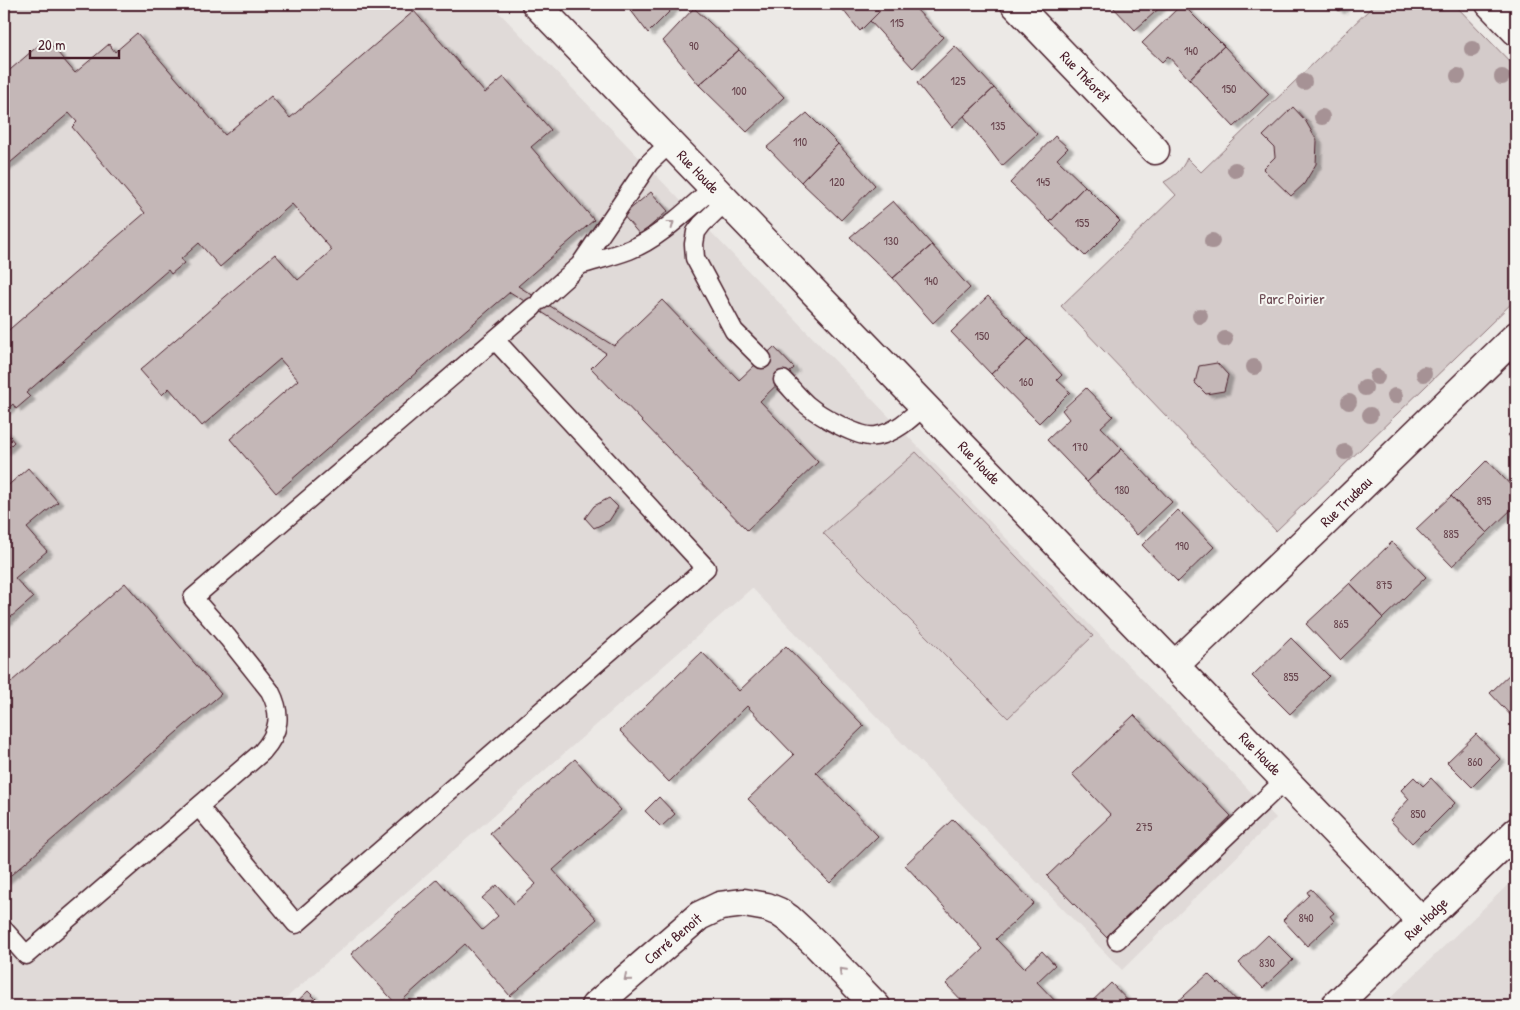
<svg xmlns="http://www.w3.org/2000/svg" width="1520" height="1010" viewBox="0 0 1520 1010" font-family="'Patrick Hand',sans-serif">
  <style>
    .built { fill: #e0dad8 }
    .green { fill: #d4cbca; stroke: #8f757a }
    .building { fill: #c4b7b7; stroke: #4a1f2b; filter: url(#shadow) }
    .lines { fill: none; stroke-linecap: round; stroke-linejoin: round }
    .lane-casing { stroke: #4a1f2b; stroke-width: 21 }
    .street-casing { stroke: #4a1f2b; stroke-width: 31 }
    .lane { stroke: #f6f6f2; stroke-width: 18 }
    .street { stroke: #f6f6f2; stroke-width: 28 }
    .tree { fill: #a69295 }
    .oneway { stroke: #a99598 }
    .labels { text-anchor: middle; stroke-width: 4; stroke-linejoin: round; paint-order: stroke }
    .number-label { font-size: 12px; fill: #68454e }
    .street-label { font-size: 15px; fill: #4a1f2b; stroke: #f6f6f2 }
    .park-label { font-size: 15px; fill: #6c4a53; stroke: #f6f6f2 }
  </style>
  <defs>
    <filter id="shadow"><feDropShadow dx="5.5" dy="3" stdDeviation="1" flood-color="#0004"/></filter>
  </defs>
  <rect width="100%" height="100%" fill="#ece9e6"/>
  <filter id="ink" filterUnits="userSpaceOnUse"><feTurbulence type="fractalNoise" baseFrequency=".02" numOctaves="2"/><feDisplacementMap in="SourceGraphic" scale="10" xChannelSelector="R" yChannelSelector="G"/><feConvolveMatrix kernelMatrix="1 2 1 2 8 2 1 2 1" color-interpolation-filters="sRGB"/></filter>
  <g filter="url(#ink)">
    <!-- built -->
    <path class="built" d="M 4,4 L 491,4 L 1276,818 L 1122,970 L 752,588 L 277,1006 L 4,1006 Z
      M 1516,877 L 1516,1006 L 1382,1006 Z"/>
    <!-- green -->
    <path class="green" d="M 1375,4 L 1454,4 L 1516,68 L 1516,299 L 1276,531 L 1061,306 L 1176,195 L 1164,182 C 1175,176 1182,170 1187,158 L 1201,172 Z
      M 916,452 L 1093,636 L 1008,718 L 823,533 Z"/>
    <!-- building -->
    <path class="building" d="M 626,4 L 677,4 L 648,33 Z
      M 838,4 L 887,4 L 860,31 Z
      M 887,4 L 911,4 L 943,37 L 913,68 L 870,21 Z
      M 1110,4 L 1164,4 L 1135,30 Z
      M 1182,4 L 1224,46 L 1189,79 L 1168,56 L 1162,62 L 1142,43 Z
      M 1331,4 L 1347,4 L 1339,11 Z
      M 694,8 L 739,50 L 699,85 L 663,41 Z
      M 414,11 L 485,93 L 504,77 L 551,130 L 531,147 L 594,220 L 518,286 L 614,346 L 662,300 L 739,380 L 774,347 L 794,368 L 760,401 L 818,462 L 747,530 L 591,368 L 606,353 L 510,292 L 276,493 L 230,439 L 298,380 L 280,359 L 202,426 L 169,388 L 162,395 L 140,370 L 275,254 L 298,280 L 332,250 L 292,204 L 220,267 L 199,243 L 181,259 L 184,263 L 171,274 L 168,270 L 26,393 L 30,397 L 16,409 L 13,404 L 4,412 L 4,334 L 145,213 L 72,127 L 77,122 L 69,113 L 4,168 L 4,75 L 46,39 L 75,73 L 109,44 L 115,52 L 137,33 L 225,135 L 271,96 L 290,118 Z
      M 955,46 L 994,88 L 952,127 L 917,83 Z
      M 1224,46 L 1269,94 L 1234,127 L 1189,79 Z
      M 739,50 L 784,97 L 747,132 L 699,85 Z
      M 994,88 L 1037,134 L 1002,166 L 964,116 Z
      M 1293,107 L 1305,120 L 1317,141 L 1316,164 L 1304,184 L 1291,196 L 1263,169 L 1275,157 L 1274,147 L 1263,136 Z
      M 807,113 L 838,144 L 801,182 L 767,147 Z
      M 1055,136 L 1068,148 L 1057,159 L 1085,186 L 1050,222 L 1010,183 Z
      M 838,144 L 875,185 L 841,220 L 801,182 Z
      M 1085,186 L 1120,221 L 1085,256 L 1050,222 Z
      M 651,192 L 668,211 L 640,235 L 623,215 Z
      M 893,201 L 932,245 L 893,278 L 850,237 Z
      M 932,245 L 970,288 L 933,323 L 893,278 Z
      M 988,296 L 1029,339 L 991,374 L 951,332 Z
      M 1029,339 L 1062,375 L 1057,380 L 1070,392 L 1039,423 L 991,374 Z
      M 1217,363 L 1228,375 L 1224,391 L 1206,394 L 1195,383 L 1199,366 Z
      M 1086,388 L 1113,416 L 1101,427 L 1122,449 L 1087,482 L 1047,440 L 1069,419 L 1062,410 Z
      M 1516,427 L 1516,444 L 1508,435 Z
      M 4,430 L 14,442 L 4,452 Z
      M 1122,449 L 1172,502 L 1137,535 L 1087,482 Z
      M 1487,460 L 1516,491 L 1516,505 L 1487,533 L 1451,496 Z
      M 28,468 L 58,502 L 27,528 L 47,551 L 15,578 L 33,598 L 4,623 L 4,489 Z
      M 1451,496 L 1487,533 L 1452,566 L 1416,529 Z
      M 609,498 L 618,507 L 609,521 L 594,528 L 585,518 L 594,506 Z
      M 1178,510 L 1214,547 L 1178,582 L 1142,545 Z
      M 1392,542 L 1426,577 L 1383,618 L 1350,583 Z
      M 125,583 L 221,694 L 4,881 L 4,688 Z
      M 1350,583 L 1383,618 L 1340,660 L 1306,624 Z
      M 1291,638 L 1329,676 L 1290,714 L 1252,676 Z
      M 786,646 L 864,726 L 816,772 L 878,836 L 830,883 L 748,799 L 794,755 L 747,706 L 669,782 L 620,731 L 702,652 L 739,691 Z
      M 1514,670 L 1516,672 L 1516,721 L 1490,693 Z
      M 1134,715 L 1231,816 L 1106,937 L 1047,876 L 1111,815 L 1072,774 Z
      M 1476,734 L 1500,759 L 1472,787 L 1447,762 Z
      M 575,759 L 621,810 L 553,870 L 597,919 L 510,996 L 465,944 L 397,1005 L 351,954 L 437,879 L 482,930 L 498,916 L 482,898 L 497,885 L 514,904 L 536,884 L 490,833 Z
      M 1414,777 L 1423,786 L 1431,778 L 1455,803 L 1426,832 L 1424,831 L 1412,843 L 1390,820 L 1409,799 L 1401,790 Z
      M 659,797 L 675,814 L 661,827 L 645,811 Z
      M 953,819 L 1034,903 L 996,939 L 1024,968 L 1042,951 L 1055,965 L 1037,982 L 1060,1006 L 967,1006 L 946,984 L 983,949 L 905,865 Z
      M 1311,889 L 1334,913 L 1330,916 L 1334,921 L 1307,946 L 1283,920 L 1309,895 L 1307,892 Z
      M 1268,935 L 1293,960 L 1263,988 L 1239,963 Z
      M 1208,974 L 1218,984 L 1219,982 L 1242,1006 L 1173,1006 Z
      M 1111,983 L 1133,1006 L 1087,1006 Z
      M 308,991 L 323,1006 L 292,1006 Z"/>
    <g class="lines">
      <defs>
        <path id="lane" d="M 726,201 L 702,224 L 696,232 L 694,244 L 695,258 L 734,331 L 762,359
          M 580,265 C 596,260 613,256 629,250 C 660,238 688,209 713,188
          M 541,300 L 580,265 L 649,163 L 670,143
          M 783,380 C 791,388 798,397 807,405 C 819,415 859,439 876,436 C 895,433 910,419 924,406
          M 199,807 L 296,924 L 706,568 L 495,340
          M 4,930 L 26,955 L 262,752 C 280,732 282,714 270,691 L 228,638 L 193,598 L 533,307
          M 1117,940 L 1285,780"/>
        <path id="street" d="M 536,4 L 1422,922
          M 1015,4 L 1155,150
          M 1490,4 L 1516,31
          M 1175,665 L 1320,527 L 1516,336
          M 595,1006 L 699,916 L 720,906 L 744,903 L 767,907 L 779,912 L 789,919 L 818,946 L 876,1006
          M 1335,1006 L 1516,832"/>
      </defs>
      <!-- lane casing -->
      <use href="#lane" class="lane-casing"/>
      <!-- street casing -->
      <use href="#street" class="street-casing"/>
      <!-- lane -->
      <use href="#lane" class="lane"/>
      <!-- street -->
      <use href="#street" class="street"/>
    </g>
    <!-- trees -->
    <g class="tree">
      <circle cx="1472" cy="49" r="8"/>
      <circle cx="1458" cy="76" r="8"/>
      <circle cx="1502" cy="77" r="8"/>
      <circle cx="1304" cy="82" r="8"/>
      <circle cx="1322" cy="117" r="8"/>
      <circle cx="1235" cy="170" r="8"/>
      <circle cx="1212" cy="241" r="8"/>
      <circle cx="1200" cy="316" r="8"/>
      <circle cx="1225" cy="339" r="8"/>
      <circle cx="1254" cy="367" r="8"/>
      <circle cx="1424" cy="374" r="8"/>
      <circle cx="1377" cy="377" r="8"/>
      <circle cx="1365" cy="388" r="8"/>
      <circle cx="1395" cy="396" r="8"/>
      <circle cx="1349" cy="402" r="8"/>
      <circle cx="1370" cy="415" r="8"/>
      <circle cx="1345" cy="452" r="8"/>
    </g>
    <!-- one-way arrows -->
    <defs><path id="oneway-chevron" d="M-2-3.5L2.5 0L-2 3.5" fill="none" stroke-width="1.6" stroke-linecap="round" stroke-linejoin="round" transform="scale(1.25)"/></defs>
    <g class="oneway">
      <use href="#oneway-chevron" transform="translate(671 224) rotate(-37)"/>
      <use href="#oneway-chevron" transform="translate(842 971) rotate(-134)"/>
      <use href="#oneway-chevron" transform="translate(627 978) rotate(139)"/>
    </g>
  </g>
  <g class="labels">
    <!-- number labels -->
    <g class="number-label">
      <text x="897" y="27">115</text>
      <text x="694" y="50">90</text>
      <text x="1191" y="55">140</text>
      <text x="958" y="85">125</text>
      <text x="1229" y="93">150</text>
      <text x="739" y="95">100</text>
      <text x="998" y="130">135</text>
      <text x="800" y="146">110</text>
      <text x="837" y="186">120</text>
      <text x="1043" y="186">145</text>
      <text x="1082" y="227">155</text>
      <text x="891" y="245">130</text>
      <text x="931" y="285">140</text>
      <text x="982" y="340">150</text>
      <text x="1026" y="386">160</text>
      <text x="1080" y="451">170</text>
      <text x="1122" y="494">180</text>
      <text x="1484" y="505">895</text>
      <text x="1451" y="538">885</text>
      <text x="1182" y="550">190</text>
      <text x="1384" y="589">875</text>
      <text x="1341" y="628">865</text>
      <text x="1291" y="681">855</text>
      <text x="1475" y="766">860</text>
      <text x="1418" y="818">850</text>
      <text x="1144" y="831">275</text>
      <text x="1306" y="922">840</text>
      <text x="1267" y="967">830</text>
    </g>
    <!-- street labels -->
    <g class="street-label">
      <text transform="translate(1085 77) rotate(46)" y="5">Rue Théorêt</text>
      <text transform="translate(698 172) rotate(46)" y="5">Rue Houde</text>
      <text transform="translate(979 463) rotate(46)" y="5">Rue Houde</text>
      <text transform="translate(1346 502) rotate(-44)" y="5">Rue Trudeau</text>
      <text transform="translate(1260 754) rotate(46)" y="5">Rue Houde</text>
      <text transform="translate(1426 919) rotate(-44)" y="5">Rue Hodge</text>
      <text transform="translate(673 939) rotate(-40)" y="5">Carré Benoit</text>
    </g>
    <!-- park labels -->
    <g class="park-label">
      <text x="1292" y="304">Parc Poirier</text>
    </g>
  </g>
  <!-- margin -->
  <rect width="1520" height="1010" fill="none" stroke="#f6f6f2" stroke-width="20"/>
  <rect x="10" y="10" width="1500" height="990" fill="none" stroke="#4a1f2b" stroke-width="2" filter="url(#ink)"/>
  <!-- scale -->
  <path d="M30 50v8h89v-8" fill="none" stroke="#4a1f2b" stroke-width="2.5"/>
  <text x="38" y="50" font-size="15" fill="#4a1f2b" stroke="#f6f6f2" stroke-width="4" paint-order="stroke">20 m</text>
</svg>
